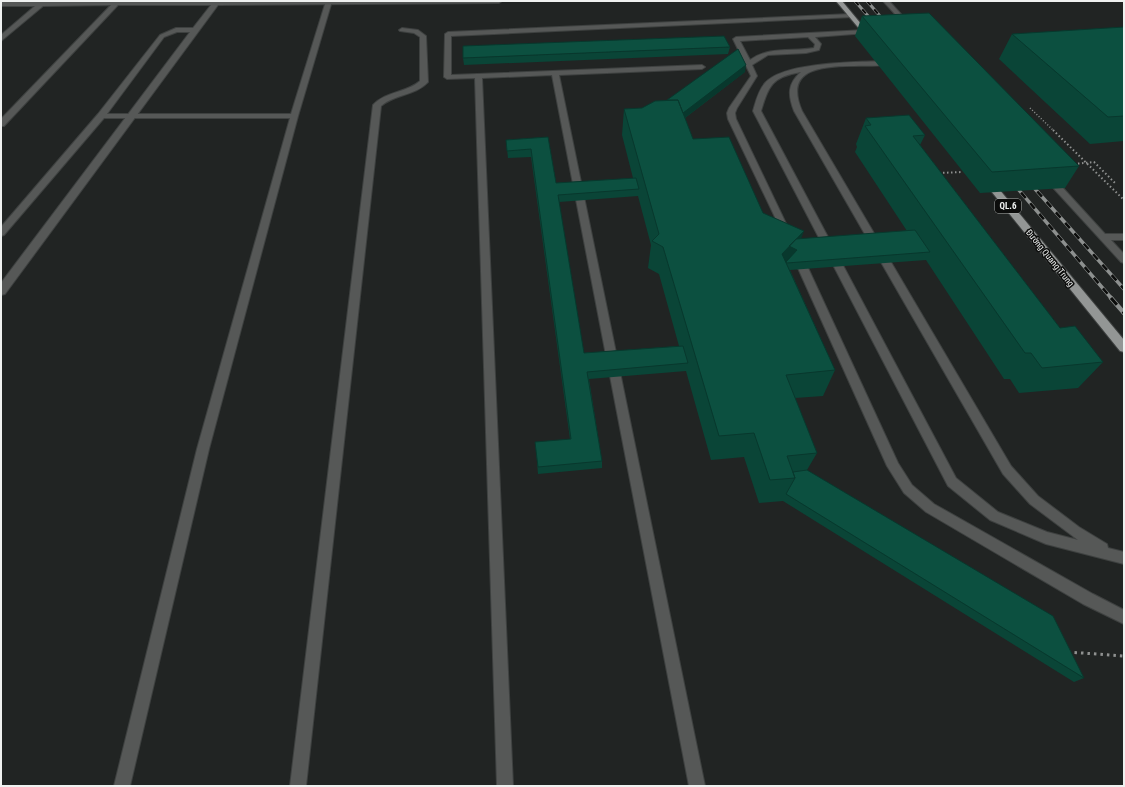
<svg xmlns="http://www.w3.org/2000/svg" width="1125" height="787" viewBox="0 0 1125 787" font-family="'Roboto Condensed',sans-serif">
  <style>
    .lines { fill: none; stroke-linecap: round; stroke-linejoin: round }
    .service-casing { stroke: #3e4140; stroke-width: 2 }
    .minor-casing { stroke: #3e4140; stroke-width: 2 }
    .trunk-casing { stroke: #3e4140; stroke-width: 2 }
    .path-far2 { stroke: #8f9190; stroke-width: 1.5; stroke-dasharray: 1 2; stroke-linecap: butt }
    .path-far1 { stroke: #8f9190; stroke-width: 2; stroke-dasharray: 1.5 2.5; stroke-linecap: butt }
    .path { stroke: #8f9190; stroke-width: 3; stroke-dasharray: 2.5 4; stroke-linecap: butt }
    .service { fill: #565857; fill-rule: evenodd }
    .minor { fill: #565857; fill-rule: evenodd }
    .trunk { fill: #939695; fill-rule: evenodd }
    .rail-far2-casing { stroke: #8d908f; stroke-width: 3 }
    .rail-far1-casing { stroke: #8d908f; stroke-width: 3.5 }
    .rail-casing { stroke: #8d908f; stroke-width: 4.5 }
    .rail-far2 { stroke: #0c0d0c; stroke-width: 2; stroke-dasharray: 5.5; stroke-linecap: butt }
    .rail-far1 { stroke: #0c0d0c; stroke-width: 2.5; stroke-dasharray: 7; stroke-linecap: butt }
    .rail { stroke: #0c0d0c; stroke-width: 3; stroke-dasharray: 9; stroke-linecap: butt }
    .wall { fill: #0a4537; fill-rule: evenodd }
    .shaded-wall { fill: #08382d }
    .building { fill: #0c5040; stroke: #08382d }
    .labels { text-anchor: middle; stroke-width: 3; stroke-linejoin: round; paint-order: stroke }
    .shield { fill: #0c0d0c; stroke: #abadac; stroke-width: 1 }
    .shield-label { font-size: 9px; font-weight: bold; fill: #eff1f0 }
    .far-street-label { font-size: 9px; fill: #eff1f0; stroke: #0c0d0c }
  </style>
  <rect width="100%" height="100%" fill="#212423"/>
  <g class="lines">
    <defs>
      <path id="service" d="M 326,1 L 332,1 L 298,116 L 209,449 L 130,786 L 114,786 L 197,449 L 290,118 L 101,118 L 97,116 L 101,114 L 291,114 Z
        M 883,1 L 889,1 L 910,24 L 910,26 L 906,26 Z
        M 851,14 L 854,16 L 853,17 L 451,36 L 451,75 L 702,65 L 705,67 L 702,69 L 559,75 L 705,786 L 689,786 L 552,75 L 482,78 L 513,786 L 497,786 L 475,78 L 447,79 L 444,77 L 445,34 L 448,32 Z
        M 402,28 L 418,30 L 426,36 L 428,82 C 415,96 395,94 381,106 L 306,786 L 290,786 L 373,105 C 386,91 406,93 420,81 L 420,37 L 414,33 L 400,31 L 399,30 Z
        M 865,30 L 868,32 L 867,33 L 815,37 L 821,44 L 819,50 L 806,53 L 768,55 L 752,65 L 757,76 L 737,108 L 735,113 L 736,119 L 791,234 L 787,237 L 784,236 L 728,119 L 727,113 L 729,108 L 751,76 L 733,39 L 736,37 ZM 808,37 L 815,44 L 814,48 C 791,52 769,46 750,60 L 740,41 Z
        M 891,61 L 893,62 L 893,64 C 862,71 776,51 802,111 L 1011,466 L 1038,496 L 1079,527 L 1107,544 L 1108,548 L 1124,552 L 1124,564 L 1046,544 L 990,520 L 948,486 L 753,111 C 756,101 758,91 765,83 C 784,61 863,62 891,61 ZM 801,72 C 787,84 788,95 794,111 L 1003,474 L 1030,504 L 1078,540 L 1047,532 L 998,512 L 956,478 L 761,111 C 769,85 772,77 801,72 Z
        M 1046,176 L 1052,176 L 1105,234 L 1124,234 L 1124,240 L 1111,240 L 1124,254 L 1124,263 L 1121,262 L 1046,180 L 1045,178 Z
        M 798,254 L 803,257 L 898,463 L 912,485 L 934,504 L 1093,594 L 1124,610 L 1124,624 L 1083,604 L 926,512 L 904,493 L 887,466 L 793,257 Z"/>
      <path id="minor" d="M 117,1 L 502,1 L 499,3 L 218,5 L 5,294 L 1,295 L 1,283 L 190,32 L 177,32 L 164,37 L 104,118 L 4,235 L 1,236 L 1,227 L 98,114 L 160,35 L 176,28 L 193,28 L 211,5 L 118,5 L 4,126 L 1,126 L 1,119 L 111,5 L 43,6 L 1,41 L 1,35 L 35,6 L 1,6 L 1,2 Z"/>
      <path id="trunk" d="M 836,1 L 842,1 L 871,36 L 871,38 L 867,38 Z
        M 986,176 L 989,177 L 1124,340 L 1124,352 L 1120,351 L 983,181 L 981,179 L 983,177 Z"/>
    </defs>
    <!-- service casing -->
    <use href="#service" class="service-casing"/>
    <!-- minor casing -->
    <use href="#minor" class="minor-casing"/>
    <!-- trunk casing -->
    <use href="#trunk" class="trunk-casing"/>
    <!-- path-far2 -->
    <path class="path-far2" d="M 1030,108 L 1054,131"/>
    <!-- path-far1 -->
    <path class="path-far1" d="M 1053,130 L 1124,200
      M 1074,164 L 1094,162 L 1115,183
      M 939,173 L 963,172"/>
    <!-- path -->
    <path class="path" d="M 1068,652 L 1124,656"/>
    <!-- service -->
    <use href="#service" class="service"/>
    <!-- minor -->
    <use href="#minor" class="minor"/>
    <!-- trunk -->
    <use href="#trunk" class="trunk"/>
    <defs>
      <path id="rail-far2" d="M 855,1 L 875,24
        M 867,1 L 886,23"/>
      <path id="rail-far1" d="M 1028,181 L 1124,289
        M 1012,182 L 1112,299"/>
      <path id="rail" d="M 1111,298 L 1124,313"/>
    </defs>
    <!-- rail-far2 casing -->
    <use href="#rail-far2" class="rail-far2-casing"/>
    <!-- rail-far1 casing -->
    <use href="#rail-far1" class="rail-far1-casing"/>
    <!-- rail casing -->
    <use href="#rail" class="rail-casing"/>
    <!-- rail-far2 -->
    <use href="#rail-far2" class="rail-far2"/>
    <!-- rail-far1 -->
    <use href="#rail-far1" class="rail-far1"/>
    <!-- rail -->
    <use href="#rail" class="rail"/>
  </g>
  <!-- wall -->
  <path class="wall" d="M 862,16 L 1079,166 L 1065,188 L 980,193 L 855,36 Z
    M 1124,27 L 1124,141 L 1090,144 L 999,59 L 1012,34 Z
    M 730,47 L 728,54 L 464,65 L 463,58 Z
    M 745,72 L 685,118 L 693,139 L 763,213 L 801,239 L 907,231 L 855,152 L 857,147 L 856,144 L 866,118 L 925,135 L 920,145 L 1060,328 L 1103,362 L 1078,388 L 1019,393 L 1010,379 L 1004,379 L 926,260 L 790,270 L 835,370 L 823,396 L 795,398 L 817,453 L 807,470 L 1084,678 L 1074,682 L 783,501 L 759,503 L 744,457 L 711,460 L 686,371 L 589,379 L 602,461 L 602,468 L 538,474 L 536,449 L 570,439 L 531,157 L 508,158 L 506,140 L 548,137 L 556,183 L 633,178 L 622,135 L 624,109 L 642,108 L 667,100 ZM 638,196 L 651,245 L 648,268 L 659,274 L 679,346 L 584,353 L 559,202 Z"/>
  <!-- shaded-wall -->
  <path class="shaded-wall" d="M 746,65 L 745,72 L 674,126 L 675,118 Z
    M 804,231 L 794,258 L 785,263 L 782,254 Z"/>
  <!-- building -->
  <path class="building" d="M 929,13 L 1079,166 L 992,172 L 862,16 Z
    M 1124,27 L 1124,116 L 1108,117 L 1012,34 Z
    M 724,36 L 730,47 L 463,58 L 463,46 Z
    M 738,49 L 746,65 L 683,113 L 678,100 L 667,100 Z
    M 678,100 L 693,139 L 729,137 L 763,213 L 804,231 L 782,254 L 835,370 L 786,375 L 817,453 L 787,456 L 795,478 L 770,480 L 754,433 L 719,436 L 663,247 L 652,241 L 659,234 L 624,109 L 642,108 L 655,101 Z
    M 909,115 L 925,135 L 913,136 L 1060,328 L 1075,326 L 1103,362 L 1042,368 L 1031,353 L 1025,353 L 865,126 L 871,125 L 866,118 Z
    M 548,137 L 556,183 L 636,178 L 639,189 L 558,195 L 584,353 L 683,346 L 688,363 L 587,372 L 602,461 L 538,467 L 535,442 L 571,439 L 531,149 L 507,151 L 506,140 Z
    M 915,230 L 930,252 L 787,263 L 786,262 L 797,250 L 789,246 L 796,239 Z
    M 807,470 L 1053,616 L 1084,678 L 786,494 L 795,478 L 793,472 Z"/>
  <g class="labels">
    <!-- shield labels -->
    <rect class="shield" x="995" y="199" width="26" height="14" rx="3"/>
    <g class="shield-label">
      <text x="1008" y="209">QL.6</text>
    </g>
    <!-- far-street labels -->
    <g class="far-street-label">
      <text transform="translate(1050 258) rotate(51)" y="3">Đường Quang Trung</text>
    </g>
  </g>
  <!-- border -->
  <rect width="1125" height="787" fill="none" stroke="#eff1f0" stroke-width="4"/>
</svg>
